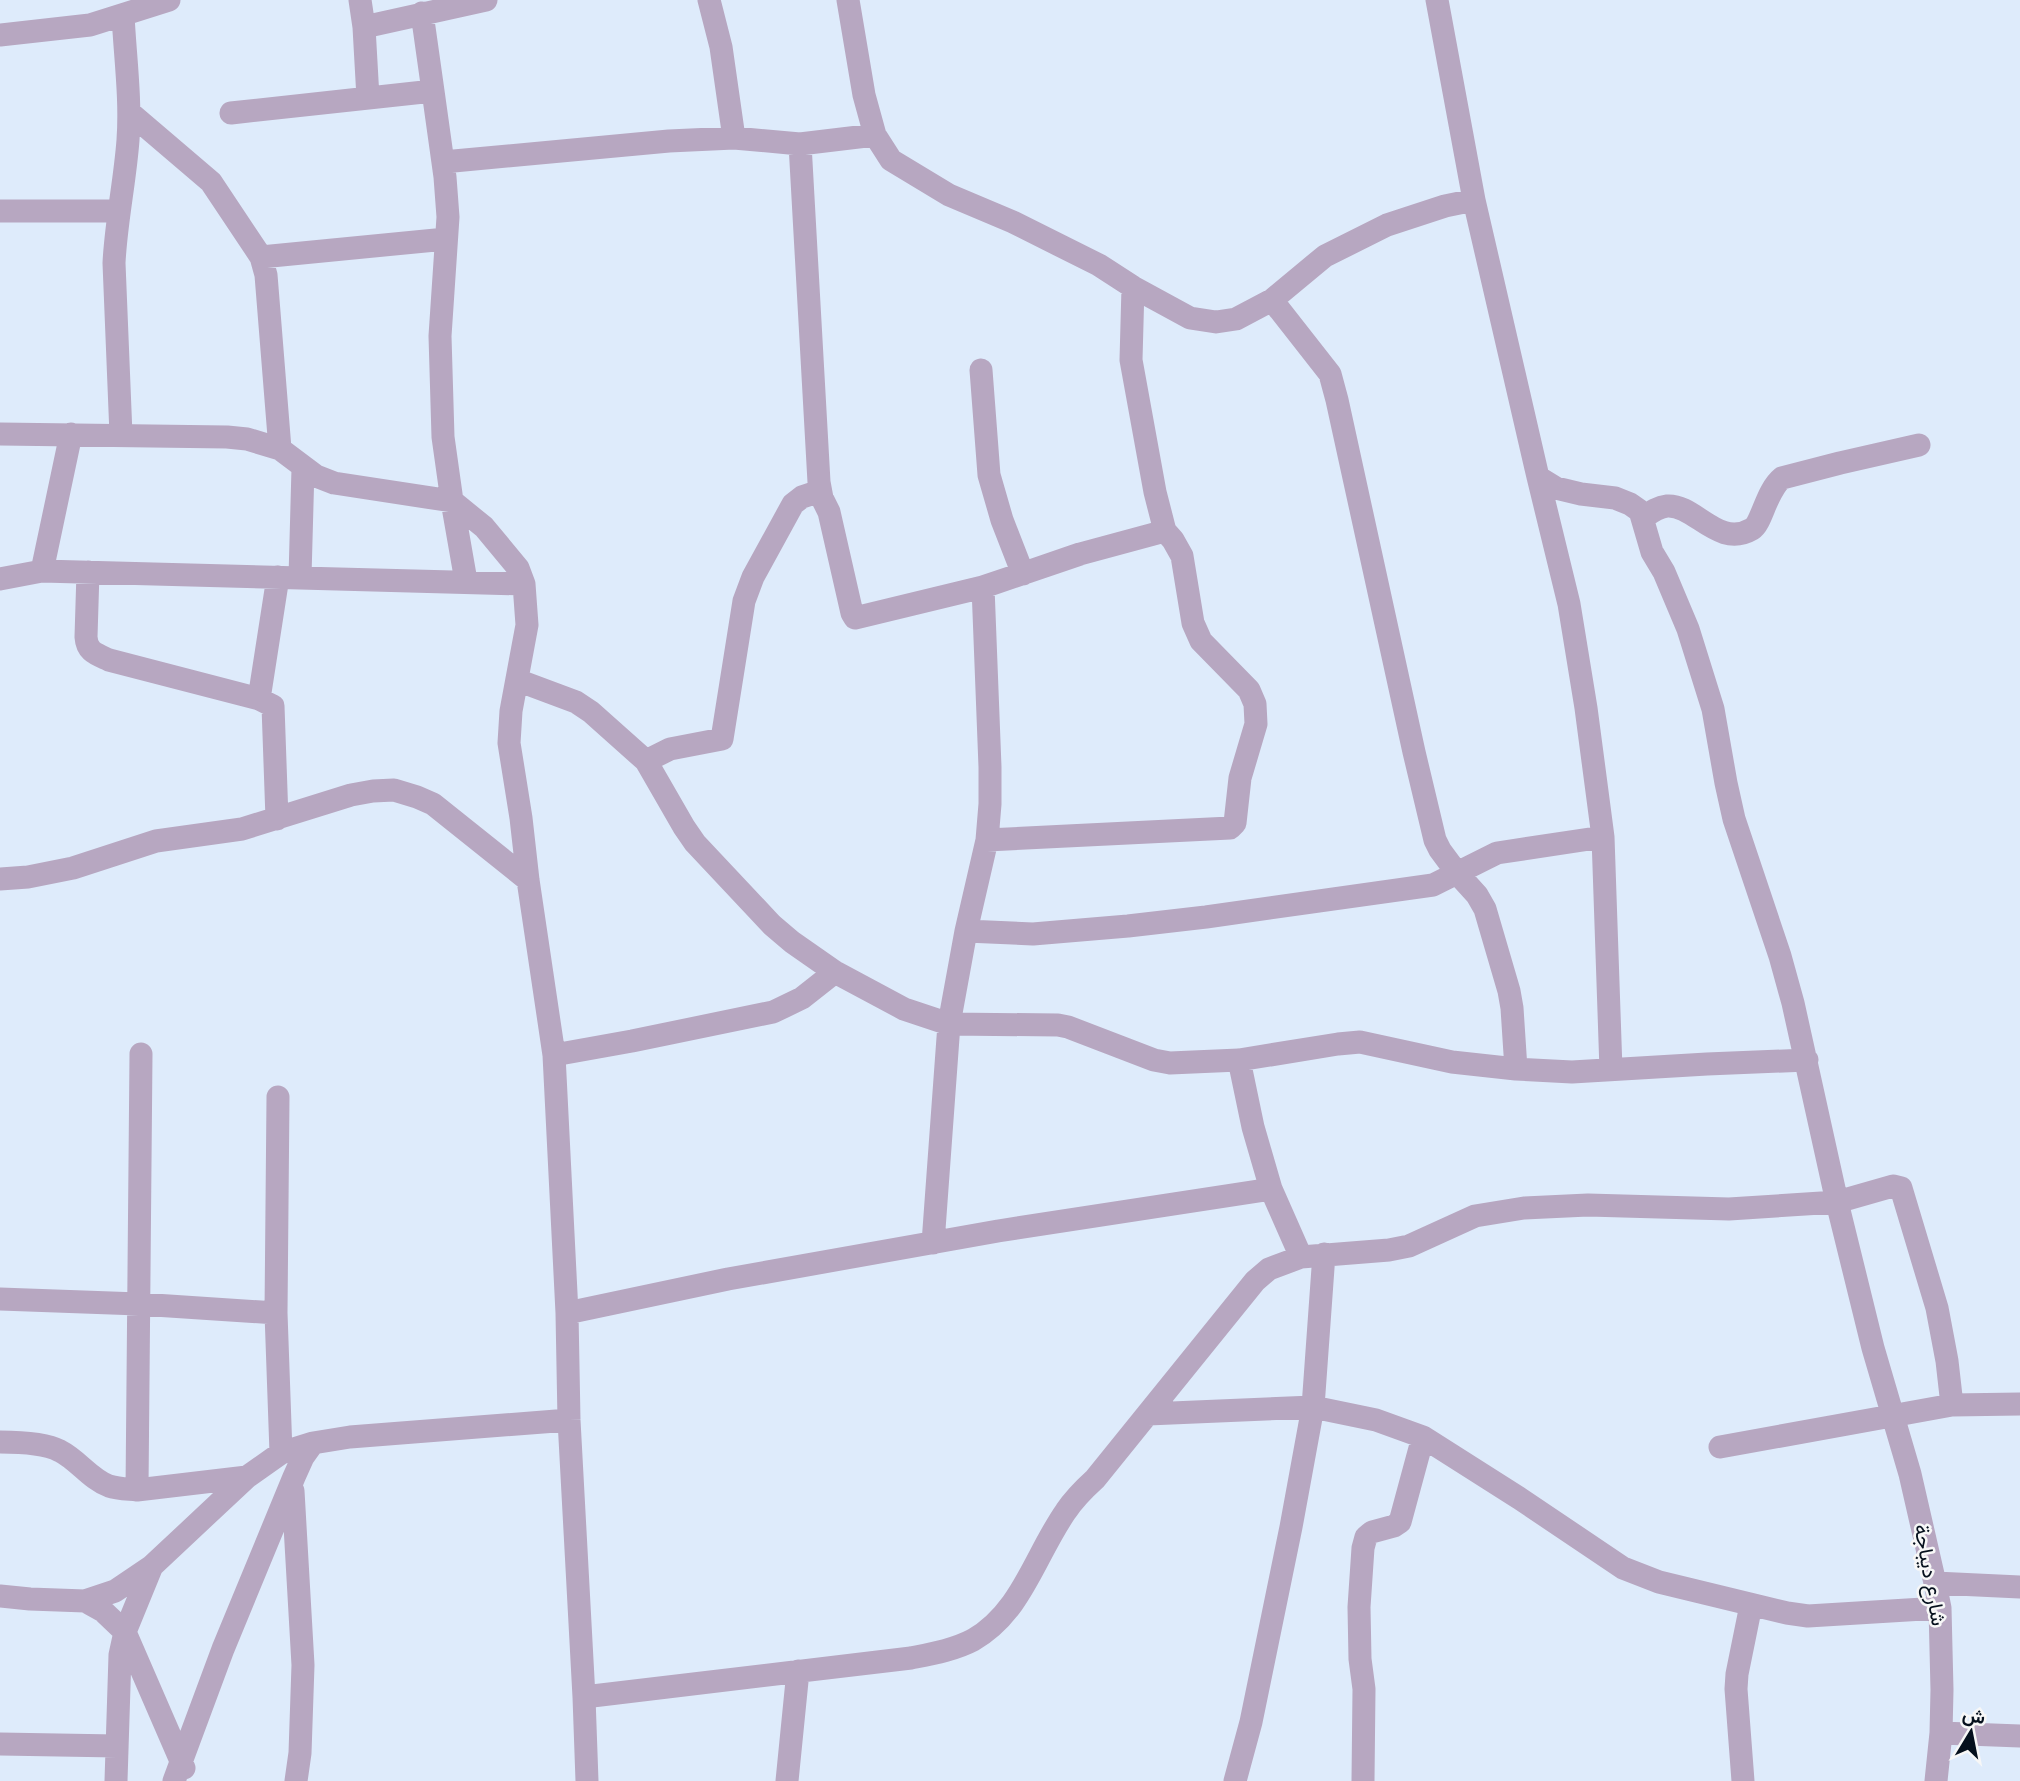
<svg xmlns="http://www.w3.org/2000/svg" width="2020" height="1781" viewBox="0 0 2020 1781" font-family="Jost,Vazirmatn,sans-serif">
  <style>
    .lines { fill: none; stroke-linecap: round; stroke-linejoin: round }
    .minor { stroke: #b7a7c1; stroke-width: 23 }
    .labels { text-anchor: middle; stroke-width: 5; stroke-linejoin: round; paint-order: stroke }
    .street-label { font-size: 21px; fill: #05101d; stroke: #f7f7f7 }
  </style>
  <rect width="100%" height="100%" fill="#deebfb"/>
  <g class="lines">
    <!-- minor -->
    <path class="minor" d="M 360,0 L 364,27 L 368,98
      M 709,0 L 721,47 L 734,138
      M 848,0 L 864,95 L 875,135 L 891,160 L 949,195 L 1013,222 L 1099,265 L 1133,287 L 1190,318 L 1216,322 L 1236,319 L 1272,300 L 1325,256 L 1387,225 L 1445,206 L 1474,200
      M 1437,0 L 1474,200 L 1538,477 L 1569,604 L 1586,708 L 1603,837 L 1611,1070
      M 422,13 L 433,91
      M 364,27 L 486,0
      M 0,35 L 90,25 L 169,0
      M 129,112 L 211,182 L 261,257 L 266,275 L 280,449
      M 231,113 L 433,91 L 445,177 L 448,217 L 440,336 L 443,437 L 452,501 L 466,581
      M 800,144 L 819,482 L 822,498 L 829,512 L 852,613 L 855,618 L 983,587 L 1080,554 L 1165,531
      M 443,162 L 669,141 L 734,138 L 800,144 L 875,135
      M 0,211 L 119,211
      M 261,257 L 446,239
      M 1272,300 L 1330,374 L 1337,400 L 1414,752 L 1435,840 L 1440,850 L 1457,873 L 1477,895 L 1485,909 L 1509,991 L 1512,1008 L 1516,1069
      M 981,370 L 989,475 L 1002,520 L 1023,574
      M 0,434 L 227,437 L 247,439 L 280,449 L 316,476 L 334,483 L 452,501 L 484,527 L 518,568 L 524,584
      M 121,435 L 114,263 C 116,222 125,181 128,140 C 131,99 125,56 123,15
      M 1538,477 L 1556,488 L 1581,494 L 1615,498 L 1630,504 L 1640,511 L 1652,552 L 1664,572 L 1688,629 L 1713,709 L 1726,783 L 1734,819 L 1780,956 L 1793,1003 L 1837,1202 L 1873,1348 L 1910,1474 L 1935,1583 L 1940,1608 L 1942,1690 L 1941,1733 L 1936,1781
      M 1643,518 C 1650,513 1657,507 1667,506 C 1695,504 1718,549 1752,529 C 1762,523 1766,491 1782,478 L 1840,463 L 1919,445
      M 42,571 L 71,434
      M 88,572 L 86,637 C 87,652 96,654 109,660 L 259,699 L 273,706 L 277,819
      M 300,577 L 303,468
      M 0,579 L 42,571 L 524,584 L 527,625 L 511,711 L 509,743 L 521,818 L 528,880 L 554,1055 L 567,1313 L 569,1420 L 584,1697 L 587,1781
      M 517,680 L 576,702 L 591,712 L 646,761 L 684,827 L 695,843 L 772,925 L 792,942 L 835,972 L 904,1009 L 949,1024 L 1058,1025 L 1068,1027 L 1154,1060 L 1170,1063 L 1239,1060 L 1338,1044 L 1360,1042 L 1452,1062 L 1516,1069 L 1572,1072 L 1707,1064 L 1807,1060
      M 259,699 L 278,577
      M 646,761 L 670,749 L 722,739 L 744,601 L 753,577 L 793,504 L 802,497 L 820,491
      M 987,840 L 1230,828 L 1235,823 L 1240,778 L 1256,724 L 1255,704 L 1249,690 L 1201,641 L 1193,623 L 1182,556 L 1173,540 L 1165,531 L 1155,492 L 1131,360 L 1133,287
      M 0,879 L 28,877 L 73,868 L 156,841 L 242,829 L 351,795 L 373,791 L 394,790 L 417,797 L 433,804 L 528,880
      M 966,931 L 1033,934 L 1128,926 L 1206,917 L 1433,885 L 1497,853 L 1603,837
      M 554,1055 L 632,1041 L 773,1012 L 802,998 L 835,972
      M 1239,1060 L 1253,1127 L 1271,1189 L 1301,1257
      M 278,1097 L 276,1313 L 281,1453
      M 933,1243 L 949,1024 L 966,931 L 987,840 L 990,804 L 990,767 L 983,587
      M 0,1299 L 139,1304 L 276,1313
      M 567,1313 L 728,1279 L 998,1231 L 1271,1189
      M 1148,1414 L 1313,1407 L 1376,1420 L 1423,1437 L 1519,1498 L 1623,1568 L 1659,1582 L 1787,1613 L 1808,1616 L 1940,1608
      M 0,1442 C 17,1442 45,1443 60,1451 C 78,1460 90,1479 109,1486 C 118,1489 128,1489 137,1490 L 247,1477
      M 1720,1447 L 1952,1405 L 2020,1404
      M 137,1490 L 141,1054
      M 293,1491 L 303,1665 L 300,1753 L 296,1781
      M 1935,1583 L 2020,1587
      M 0,1596 L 30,1599 L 85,1601 L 115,1591 L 152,1566 L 247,1477 L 281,1453 L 313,1443 L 350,1437 L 569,1420
      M 85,1601 L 103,1611 L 125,1632 L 184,1768
      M 584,1697 L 911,1658 C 931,1654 954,1650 973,1640 C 1022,1612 1035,1555 1066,1511 C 1074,1499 1084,1489 1095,1479 L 1255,1281 L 1269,1269 L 1301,1257 L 1389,1250 L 1409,1246 L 1475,1216 L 1524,1208 L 1588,1205 L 1729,1209 L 1837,1202 L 1893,1186 L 1901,1188 L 1937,1308 L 1947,1361 L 1952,1405
      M 1941,1733 L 2020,1736
      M 0,1744 L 117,1746
      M 116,1781 L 120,1655 L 125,1632 L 152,1566
      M 174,1781 L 223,1649 L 294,1477 L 303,1457 L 313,1443
      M 787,1781 L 798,1671
      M 1235,1781 L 1251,1722 L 1291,1527 L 1313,1407 L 1324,1254
      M 1363,1781 L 1364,1689 L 1360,1659 L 1359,1607 L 1363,1548 L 1366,1537 L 1372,1532 L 1394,1526 L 1400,1522 L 1423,1437
      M 1743,1781 L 1736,1689 L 1737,1674 L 1751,1605"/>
  </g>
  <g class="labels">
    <!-- street labels -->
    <g class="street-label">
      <text transform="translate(1930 1575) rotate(80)" y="7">شارع ديباجة</text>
    </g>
  </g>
  <!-- north arrow -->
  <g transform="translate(1971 1732) rotate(10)" stroke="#f7f7f7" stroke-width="5" paint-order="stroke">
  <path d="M0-5L12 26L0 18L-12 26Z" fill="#05101d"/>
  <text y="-10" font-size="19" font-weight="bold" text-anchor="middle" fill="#05101d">ش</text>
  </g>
</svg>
